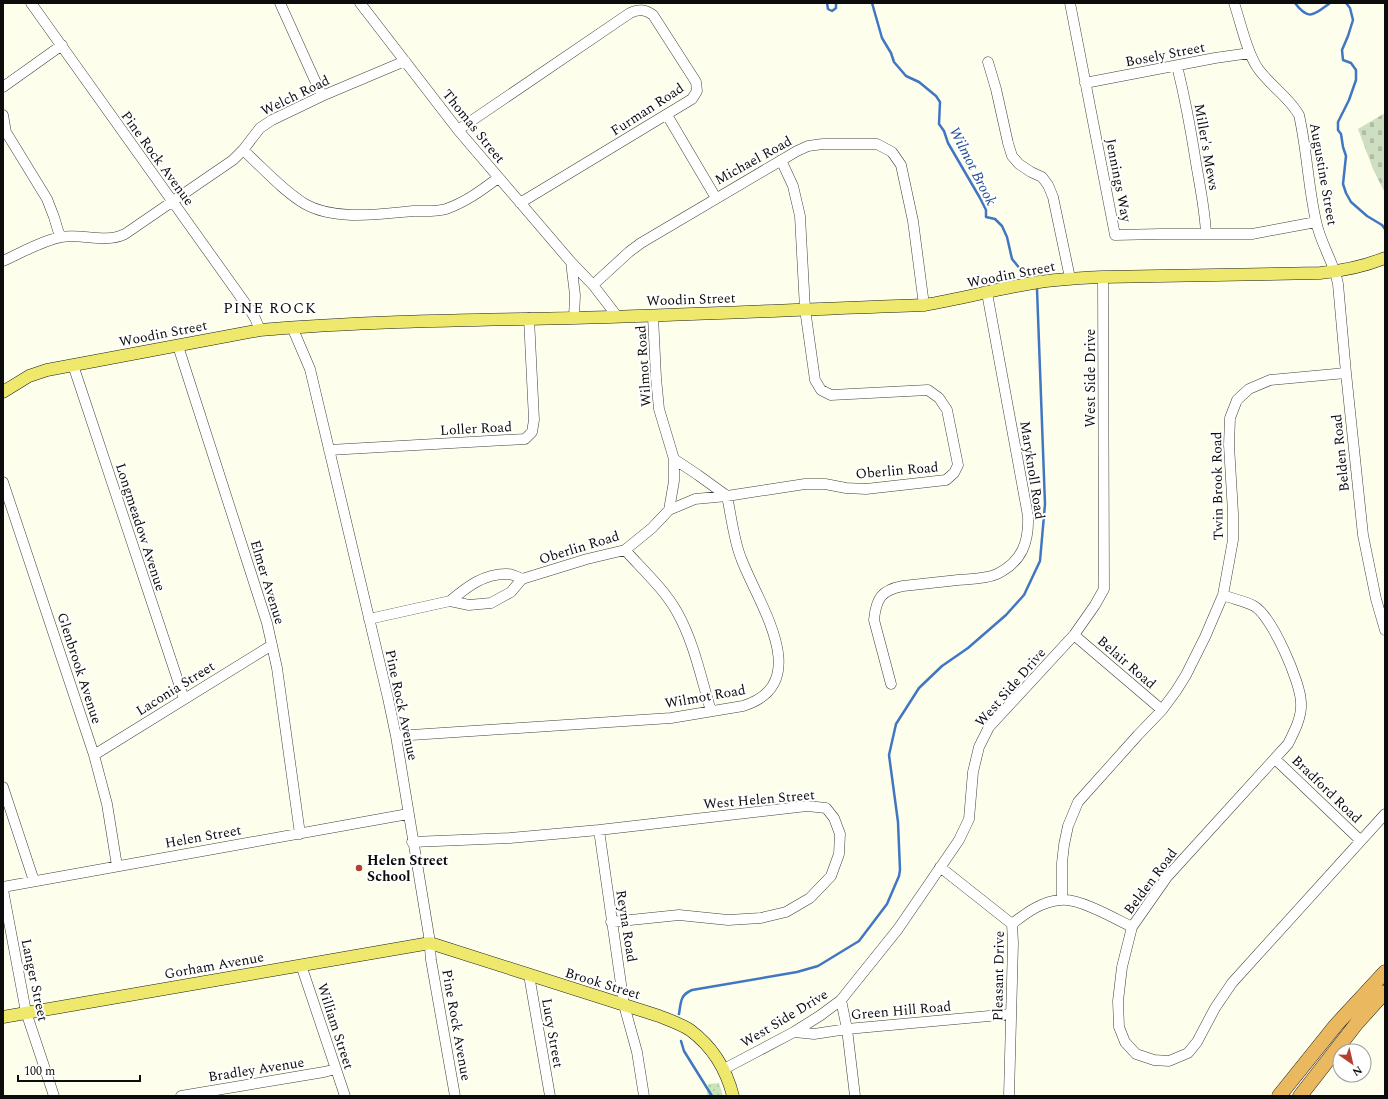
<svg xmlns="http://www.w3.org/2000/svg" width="1388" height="1099" viewBox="0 0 1388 1099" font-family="Spectral,serif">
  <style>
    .green { fill: url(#green-dots) }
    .cemetery { fill: url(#cemetery-stones) }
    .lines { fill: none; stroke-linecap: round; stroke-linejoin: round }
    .stream { stroke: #4176c3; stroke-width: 2.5 }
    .minor-casing { stroke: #3f3f3f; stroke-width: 11 }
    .major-casing { stroke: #1d1d1d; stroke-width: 13 }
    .highway-casing { stroke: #1d1d1d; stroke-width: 15 }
    .minor { stroke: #fff; stroke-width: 10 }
    .major { stroke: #eee86c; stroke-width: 12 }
    .highway { stroke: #eab95f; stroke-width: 14 }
    .poi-dot { fill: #b2422f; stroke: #fff; stroke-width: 1.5 }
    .labels { text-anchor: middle; stroke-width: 4; stroke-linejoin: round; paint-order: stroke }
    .street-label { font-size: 14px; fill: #0c0c0c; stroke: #fff }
    .poi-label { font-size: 14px; font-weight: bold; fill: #0c0c0c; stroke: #fff; text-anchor: start }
    .water-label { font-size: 15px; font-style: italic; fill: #1f4b94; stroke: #fff }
    .neighbourhood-label { font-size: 15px; letter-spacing: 1px; fill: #0c0c0c; stroke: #fff }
  </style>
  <defs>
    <pattern id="green-dots" width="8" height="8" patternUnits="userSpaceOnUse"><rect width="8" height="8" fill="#c7e5b9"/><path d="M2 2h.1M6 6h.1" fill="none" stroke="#aac39e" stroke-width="1.8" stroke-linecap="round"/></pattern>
    <pattern id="cemetery-stones" width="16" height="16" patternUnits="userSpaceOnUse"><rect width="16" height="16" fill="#cedec0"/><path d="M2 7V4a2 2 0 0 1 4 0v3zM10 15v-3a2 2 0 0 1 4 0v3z" fill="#b0bda4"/></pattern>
  </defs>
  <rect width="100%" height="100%" fill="#fefeed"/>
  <!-- green -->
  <path class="green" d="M 719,1083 L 723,1096 L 707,1096 L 708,1084 Z"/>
  <!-- cemetery -->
  <path class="cemetery" d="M 1385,113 L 1385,193 L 1373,169 L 1358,129 Z"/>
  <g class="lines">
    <!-- stream -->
    <path class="stream" d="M 827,3 L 828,9 L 832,11 L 836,8 L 836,3
      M 872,3 L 882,38 L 891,53 L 894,62 L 906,76 L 919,82 L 936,96 L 940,102 L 939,124 L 944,131 L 948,143 L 980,198 L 986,210 L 986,217 L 995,219 L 1002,226 L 1007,237 L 1012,259 L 1026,276
      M 1295,3 C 1309,22 1315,14 1330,3
      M 1346,3 L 1350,8 L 1353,20 L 1348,36 L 1342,50 L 1343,60 L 1351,63 L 1356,70 L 1356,80 L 1349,100 L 1338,122 L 1338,130 L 1341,134 L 1343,147 L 1346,156 L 1343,184 L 1346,193 L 1351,202 L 1367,216 L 1382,225 L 1385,229
      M 679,1014 C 681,1002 680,995 692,990 L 797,972 L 818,966 L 859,941 L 887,904 L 899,876 L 900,870 L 898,822 L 889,755 L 896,724 L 919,688 L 942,666 L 968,648 L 1006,615 L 1024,595 L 1040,561 L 1045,504 L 1037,289
      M 681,1041 L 684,1051 L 712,1096"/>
    <defs>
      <path id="minor" d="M 31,3 L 250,310 L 255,318 L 260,330
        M 280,3 L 322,96
        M 360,3 L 458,130 L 571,262 L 593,285 L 617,316
        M 1070,3 L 1115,235 L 1161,234 L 1252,234 L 1316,222
        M 1234,3 C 1241,23 1246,50 1257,67 C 1269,85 1288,96 1299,115 C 1307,150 1308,186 1316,221 C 1320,243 1334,262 1338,284 L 1346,373 L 1363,535 L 1376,599 L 1385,630
        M 988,62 L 996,89 L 1008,143 L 1012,156 L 1019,164 L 1031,172 L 1042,177 L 1048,185 L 1053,197 L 1070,278
        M 1177,66 C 1185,98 1191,131 1196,163 C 1200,187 1205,210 1206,234
        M 1085,83 L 1215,58 L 1250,53
        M 3,87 L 62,45
        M 3,115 L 6,132 L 47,199 L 54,217 L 60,237
        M 667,115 L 716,198
        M 458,130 L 630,13 C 639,9 645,9 653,15 L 696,82 L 697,91 L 692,99 L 520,203
        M 243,150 C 263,168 282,190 305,204 C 335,221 380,214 413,211 C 423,211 436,212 446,209 C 466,202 482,190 498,178
        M 3,261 C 21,253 41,241 61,237 C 83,233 104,244 125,234 L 233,160 L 243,150 L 260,128 L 272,120 L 322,96 L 405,61
        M 571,262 L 575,295 L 574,318
        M 593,285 L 629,252 L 641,243 L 797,151 L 808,146 L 823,144 L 877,144 L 892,152 L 901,165 L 913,221 L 924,305
        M 653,316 L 656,378 L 659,409 L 674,459 L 674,481 L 669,510
        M 292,327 L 310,369 L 388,698 L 396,736 L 429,936 L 431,960 L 455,1096
        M 178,346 L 267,623 L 277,668 L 300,834
        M 73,365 L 184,699
        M 329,450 L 525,439 L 532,432 L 534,420 L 529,318
        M 3,482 L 94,755 L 107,804 L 117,866
        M 625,550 C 643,570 664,589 677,612 C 694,642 701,678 711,711
        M 1223,595 C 1233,599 1245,601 1254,606 C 1272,616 1301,683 1301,703 C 1302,717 1294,732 1288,744 L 1167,877 L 1132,927 L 1122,967 L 1118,1001 L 1119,1027 L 1125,1042 L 1136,1054 L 1154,1060 L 1169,1061 L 1188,1053 L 1197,1042 L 1215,1008 L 1232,983 L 1385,814
        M 450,601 C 467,587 484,573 508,574 C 512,574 518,577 522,579
        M 369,619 L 450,601 L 469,605 L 491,603 L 511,592 L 522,579 L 587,559 L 625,550 L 652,528 L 669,510 L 695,499 L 727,496 L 805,484 L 825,484 L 846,488 L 866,489 L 946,480 L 954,473 L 958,465 L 947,410 L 939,398 L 928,390 L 831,395 L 821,390 L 815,380 L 805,309 L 800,216 L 793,186 L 781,160
        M 1074,635 L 1162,710
        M 891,684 L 874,620 C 876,599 881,590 903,586 C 921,584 939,582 958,580 C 970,579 986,579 997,574 C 1022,562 1029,542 1028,516 L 987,293
        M 396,736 L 671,718 L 743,706 C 816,683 757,602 741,558 C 734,541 731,515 727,496 L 698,475 L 674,459
        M 94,755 L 272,645
        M 1275,759 L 1360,840
        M 3,787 L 34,881
        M 599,830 L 624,1005 L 637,1052 L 644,1096
        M 412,842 L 510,838 L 599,830 L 807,806 L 826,808 L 834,818 L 840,834 L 839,854 L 831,876 L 810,898 L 786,912 L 761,918 L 728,920 L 679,915 L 611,922
        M 940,867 L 1012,924 L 1013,943 L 1009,1096
        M 3,887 L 408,814
        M 3,890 L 26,1012 L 54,1096
        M 1062,899 L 1062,863 L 1064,845 L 1068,826 L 1078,802 L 1138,735 L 1162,710 L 1176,691 L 1186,675 L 1205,637 L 1223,595 L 1233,540 L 1233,513 L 1229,445 L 1230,418 L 1237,400 L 1249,389 L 1270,380 L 1346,373
        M 1012,924 C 1026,913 1042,901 1061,900 C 1079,898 1116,919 1132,927
        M 301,965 L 345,1096
        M 529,975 L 550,1096
        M 841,1000 L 847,1029 L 855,1096
        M 794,1032 L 814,1034 L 847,1029 L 1011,1014
        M 724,1069 L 794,1032 L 821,1015 L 841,1000 L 898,929 L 959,840 L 969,819 L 973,772 L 979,747 L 989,727 L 1074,635 L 1095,605 L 1104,589 L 1103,277
        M 181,1096 L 324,1072 L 336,1069"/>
      <path id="major" d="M 3,392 L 29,376 L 47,370 L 260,330 C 364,321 469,320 573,318 C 690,315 807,309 924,305 C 961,299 996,289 1033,283 C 1056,279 1080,278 1103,277 L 1320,273 C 1342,271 1365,266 1385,258
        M 3,1017 L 430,943 L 659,1016 C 669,1020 681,1024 690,1030 C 713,1047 726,1068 733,1096"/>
      <path id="highway" d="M 1279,1096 L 1336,1025 L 1385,972
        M 1300,1096 L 1357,1023 L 1385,992"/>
    </defs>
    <!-- minor casing -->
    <use href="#minor" class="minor-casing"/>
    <!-- major casing -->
    <use href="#major" class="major-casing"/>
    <!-- highway casing -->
    <use href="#highway" class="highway-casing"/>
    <!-- minor -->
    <use href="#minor" class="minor"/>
    <!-- major -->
    <use href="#major" class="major"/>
    <!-- highway -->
    <use href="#highway" class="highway"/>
  </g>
  <!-- markers -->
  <circle class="poi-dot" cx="359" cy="868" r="4"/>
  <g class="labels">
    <!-- street labels -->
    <g class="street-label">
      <text transform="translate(1165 54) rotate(-11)" y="5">Bosely Street</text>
      <text transform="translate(295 95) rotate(-26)" y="5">Welch Road</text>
      <text transform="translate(647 109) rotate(-33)" y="5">Furman Road</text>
      <text transform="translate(474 126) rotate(51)" y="5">Thomas Street</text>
      <text transform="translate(1207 147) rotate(80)" y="5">Miller's Mews</text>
      <text transform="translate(158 158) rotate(54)" y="5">Pine Rock Avenue</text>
      <text transform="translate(753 160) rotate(-29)" y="5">Michael Road</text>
      <text transform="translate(1324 174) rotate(80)" y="5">Augustine Street</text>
      <text transform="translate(1119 180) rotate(79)" y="5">Jennings Way</text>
      <text transform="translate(1011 274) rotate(-11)" y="5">Woodin Street</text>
      <text transform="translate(691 299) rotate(-2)" y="5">Woodin Street</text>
      <text transform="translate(163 333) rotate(-11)" y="5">Woodin Street</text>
      <text transform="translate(643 366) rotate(-94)" y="5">Wilmot Road</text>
      <text transform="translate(1090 378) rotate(-90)" y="5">West Side Drive</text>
      <text transform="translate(476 428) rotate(-3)" y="5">Loller Road</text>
      <text transform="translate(1340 453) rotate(-96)" y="5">Belden Road</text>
      <text transform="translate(897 470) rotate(-5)" y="5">Oberlin Road</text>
      <text transform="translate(1033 470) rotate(81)" y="5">Maryknoll Road</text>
      <text transform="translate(1217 486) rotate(-91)" y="5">Twin Brook Road</text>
      <text transform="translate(141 527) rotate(72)" y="5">Longmeadow Avenue</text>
      <text transform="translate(579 547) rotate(-17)" y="5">Oberlin Road</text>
      <text transform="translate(268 582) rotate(73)" y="5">Elmer Avenue</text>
      <text transform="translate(1127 662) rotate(41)" y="5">Belair Road</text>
      <text transform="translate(80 668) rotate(72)" y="5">Glenbrook Avenue</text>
      <text transform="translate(1010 687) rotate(-49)" y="5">West Side Drive</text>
      <text transform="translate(175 688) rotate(-32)" y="5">Laconia Street</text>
      <text transform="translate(705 696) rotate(-10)" y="5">Wilmot Road</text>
      <text transform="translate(402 705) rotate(78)" y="5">Pine Rock Avenue</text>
      <text transform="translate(1327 789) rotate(44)" y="5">Bradford Road</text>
      <text transform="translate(759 799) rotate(-5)" y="5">West Helen Street</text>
      <text transform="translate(203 836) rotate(-10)" y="5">Helen Street</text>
      <text transform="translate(1150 881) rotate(-53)" y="5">Belden Road</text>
      <text transform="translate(627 926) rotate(81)" y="5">Reyna Road</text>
      <text transform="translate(214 965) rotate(-10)" y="5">Gorham Avenue</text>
      <text transform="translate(998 976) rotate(-89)" y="5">Pleasant Drive</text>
      <text transform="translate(35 980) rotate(78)" y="5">Langer Street</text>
      <text transform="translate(603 983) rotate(17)" y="5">Brook Street</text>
      <text transform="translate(901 1010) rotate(-5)" y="5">Green Hill Road</text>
      <text transform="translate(784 1018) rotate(-31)" y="5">West Side Drive</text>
      <text transform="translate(457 1025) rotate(80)" y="5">Pine Rock Avenue</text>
      <text transform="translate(336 1026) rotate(72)" y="5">William Street</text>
      <text transform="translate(553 1033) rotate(80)" y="5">Lucy Street</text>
      <text transform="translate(256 1069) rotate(-9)" y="5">Bradley Avenue</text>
    </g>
    <!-- poi labels -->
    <g class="poi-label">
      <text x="367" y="865">Helen Street<tspan x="367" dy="16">School</tspan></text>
    </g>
    <!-- water labels -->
    <g class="water-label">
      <text transform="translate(973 166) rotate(63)" y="5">Wilmot Brook</text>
    </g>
    <!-- neighbourhood labels -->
    <g class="neighbourhood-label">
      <text x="270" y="313">PINE ROCK</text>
    </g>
  </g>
  <!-- border -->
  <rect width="1388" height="1099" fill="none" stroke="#0c0c0c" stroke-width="8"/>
  <!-- north arrow -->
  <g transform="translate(1352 1063) rotate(146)"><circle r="19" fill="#ffffff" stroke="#9e9e9e"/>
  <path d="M0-3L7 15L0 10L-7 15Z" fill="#b2422f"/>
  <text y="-6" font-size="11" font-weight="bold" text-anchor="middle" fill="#0c0c0c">N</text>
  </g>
  <!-- scale -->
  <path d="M18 1075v6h122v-6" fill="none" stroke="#0c0c0c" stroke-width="2"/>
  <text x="24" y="1075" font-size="12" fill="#0c0c0c" stroke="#ffffff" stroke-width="3" paint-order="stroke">100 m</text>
</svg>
